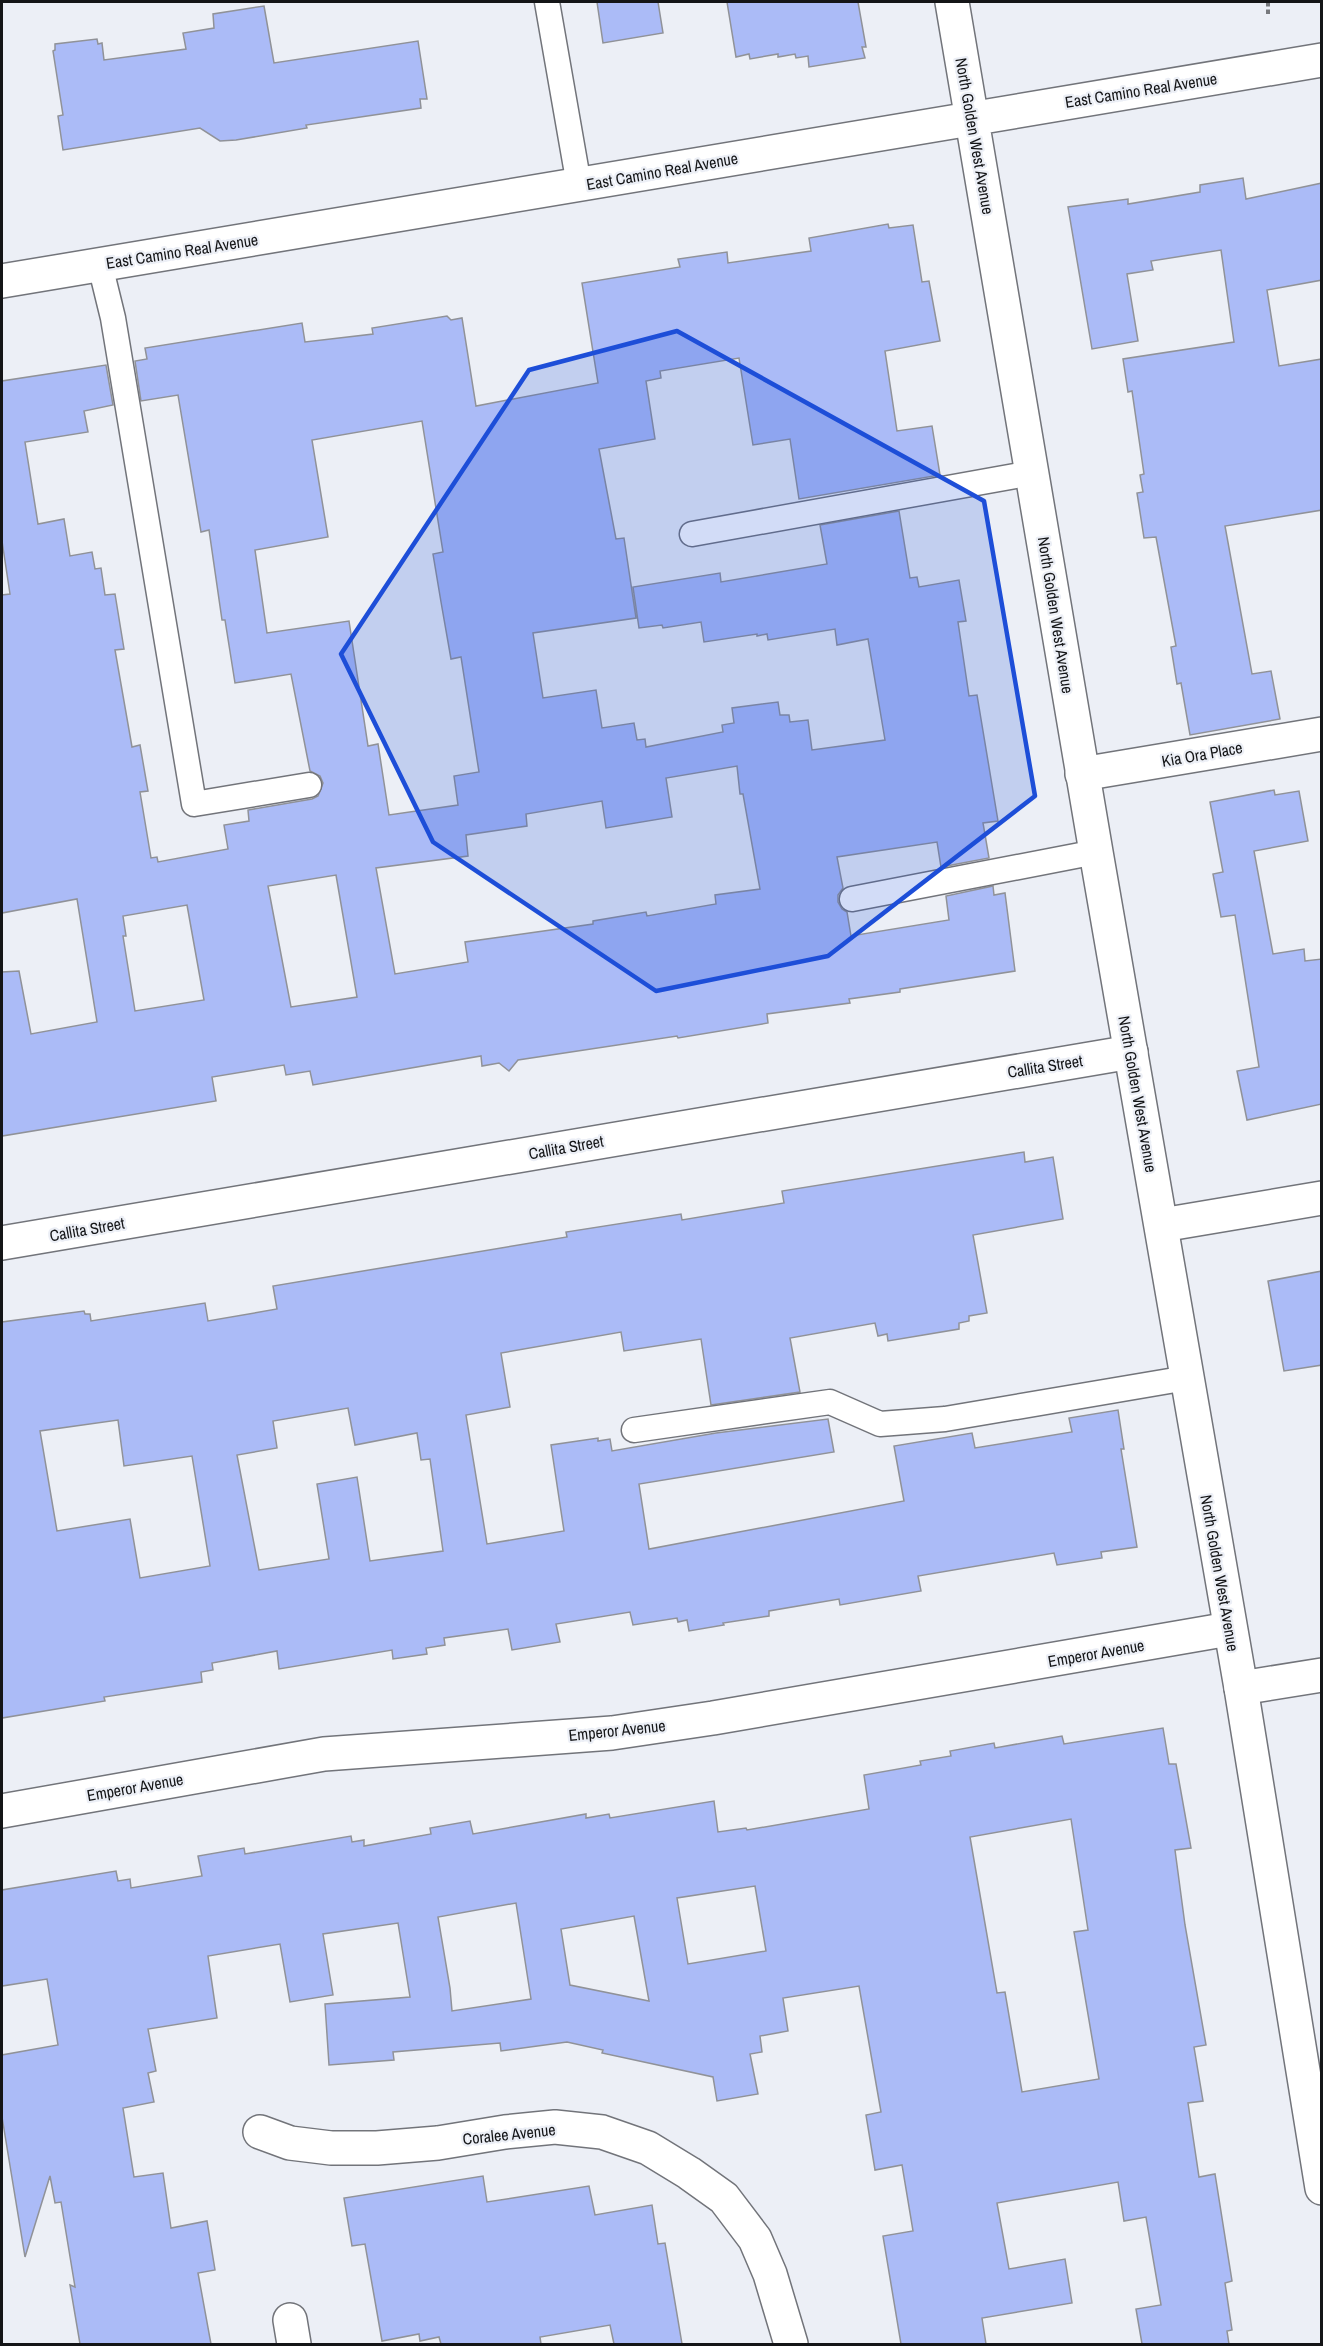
<svg xmlns="http://www.w3.org/2000/svg" width="1323" height="2346" viewBox="0 0 1323 2346" font-family="'Archivo Narrow',sans-serif">
  <style>
    .building { fill: #abbbf7; stroke: #909298; stroke-width: 1.5; fill-rule: evenodd }
    .lines { fill: none; stroke-linecap: round; stroke-linejoin: round }
    .service-casing { stroke: #72747a; stroke-width: 27 }
    .minor-casing { stroke: #72747a; stroke-width: 36 }
    .tertiary-casing { stroke: #72747a; stroke-width: 36 }
    .path { stroke: #77797d; stroke-width: 4; stroke-dasharray: 4.5 3; stroke-linecap: butt }
    .service { stroke: #fff; stroke-width: 24 }
    .minor { stroke: #fff; stroke-width: 33 }
    .tertiary { stroke: #fff; stroke-width: 33 }
    .marked { fill: #1d4ed8; fill-opacity: 0.2; stroke: #1d4ed8; stroke-width: 4.5; stroke-linejoin: round }
    .labels { text-anchor: middle; stroke-width: 4.5; stroke-linejoin: round; paint-order: stroke }
    .street-label { font-size: 16px; fill: #141517; stroke: #eceff6 }
  </style>
  <rect width="100%" height="100%" fill="#eceff6"/>
  <!-- building -->
  <path class="building" d="M 597,2 L 658,2 L 663,33 L 603,43 Z
    M 727,2 L 858,2 L 866,47 L 862,47 L 865,58 L 809,67 L 808,56 L 796,58 L 795,54 L 778,57 L 778,54 L 750,59 L 749,54 L 736,57 Z
    M 264,6 L 274,63 L 418,41 L 427,99 L 420,99 L 421,108 L 306,125 L 307,128 L 236,140 L 220,141 L 200,128 L 63,150 L 58,116 L 63,115 L 53,51 L 55,50 L 55,44 L 97,39 L 98,44 L 102,43 L 104,60 L 186,49 L 183,33 L 214,28 L 213,14 Z
    M 1243,178 L 1246,199 L 1322,183 L 1322,280 L 1267,290 L 1279,366 L 1322,359 L 1322,510 L 1225,526 L 1252,674 L 1271,671 L 1280,719 L 1190,735 L 1181,683 L 1177,684 L 1171,647 L 1176,646 L 1156,537 L 1144,538 L 1137,493 L 1143,492 L 1140,475 L 1144,474 L 1132,391 L 1128,392 L 1123,359 L 1234,342 L 1221,250 L 1151,261 L 1153,270 L 1127,274 L 1138,341 L 1092,349 L 1068,207 L 1128,199 L 1128,204 L 1200,192 L 1200,185 Z
    M 888,224 L 889,228 L 913,225 L 922,282 L 929,281 L 940,341 L 885,351 L 897,431 L 932,426 L 940,475 L 799,499 L 790,439 L 753,445 L 739,358 L 660,371 L 661,378 L 646,381 L 655,439 L 599,449 L 616,539 L 624,538 L 636,618 L 533,633 L 543,698 L 596,690 L 602,728 L 634,723 L 637,740 L 645,739 L 646,747 L 723,732 L 722,725 L 734,723 L 732,708 L 778,702 L 780,715 L 789,715 L 790,722 L 808,720 L 812,750 L 885,740 L 868,639 L 837,645 L 835,629 L 768,640 L 767,634 L 757,636 L 757,634 L 704,642 L 701,622 L 663,628 L 662,625 L 639,628 L 633,587 L 720,573 L 721,582 L 827,564 L 820,525 L 899,511 L 910,578 L 917,577 L 919,587 L 959,580 L 966,621 L 958,622 L 969,696 L 977,695 L 998,821 L 983,823 L 989,858 L 941,867 L 937,842 L 837,857 L 843,888 L 838,895 L 838,902 L 842,909 L 847,912 L 851,936 L 949,920 L 946,896 L 993,886 L 994,895 L 1005,893 L 1015,971 L 900,989 L 900,992 L 849,999 L 850,1003 L 767,1014 L 768,1023 L 678,1038 L 677,1036 L 518,1060 L 509,1071 L 499,1063 L 482,1066 L 481,1056 L 313,1085 L 310,1071 L 286,1075 L 284,1065 L 212,1077 L 216,1101 L 2,1136 L 2,972 L 19,971 L 31,1034 L 97,1022 L 77,899 L 2,913 L 2,595 L 10,594 L 2,541 L 2,381 L 106,365 L 113,405 L 84,411 L 88,432 L 25,442 L 38,524 L 64,519 L 70,556 L 92,552 L 95,569 L 101,568 L 105,595 L 115,594 L 124,649 L 115,650 L 132,747 L 140,745 L 148,791 L 140,792 L 151,858 L 157,857 L 158,862 L 228,849 L 224,825 L 249,821 L 248,810 L 312,799 L 318,796 L 323,783 L 320,776 L 310,771 L 291,674 L 235,683 L 225,620 L 222,620 L 209,530 L 201,532 L 178,395 L 141,401 L 135,361 L 147,359 L 145,348 L 302,323 L 305,342 L 373,334 L 372,328 L 447,316 L 451,320 L 462,318 L 476,406 L 598,383 L 582,283 L 680,267 L 678,259 L 727,252 L 728,263 L 811,251 L 809,238 ZM 422,421 L 443,552 L 433,554 L 441,602 L 451,659 L 461,657 L 479,772 L 454,776 L 458,805 L 389,815 L 378,744 L 368,746 L 349,621 L 267,633 L 255,550 L 328,537 L 312,440 ZM 737,766 L 740,794 L 743,794 L 760,889 L 715,895 L 716,904 L 647,916 L 646,912 L 593,921 L 593,924 L 465,942 L 468,962 L 395,974 L 376,868 L 468,856 L 466,835 L 527,826 L 526,814 L 602,801 L 606,828 L 672,817 L 666,778 ZM 336,875 L 357,997 L 291,1007 L 268,886 ZM 187,905 L 204,1000 L 135,1011 L 123,936 L 126,936 L 123,916 Z
    M 1274,790 L 1275,795 L 1299,791 L 1308,841 L 1254,851 L 1273,954 L 1304,949 L 1305,961 L 1322,959 L 1322,1104 L 1247,1120 L 1237,1071 L 1259,1067 L 1235,915 L 1221,917 L 1213,874 L 1223,872 L 1210,802 Z
    M 1024,1152 L 1025,1162 L 1053,1157 L 1063,1219 L 973,1235 L 987,1313 L 969,1316 L 969,1321 L 959,1323 L 959,1329 L 888,1341 L 887,1334 L 878,1336 L 875,1323 L 790,1338 L 800,1392 L 711,1405 L 701,1339 L 624,1351 L 621,1332 L 501,1353 L 510,1407 L 466,1415 L 487,1544 L 564,1531 L 551,1445 L 598,1438 L 598,1441 L 610,1439 L 612,1451 L 716,1433 L 828,1419 L 834,1452 L 639,1484 L 649,1549 L 904,1501 L 894,1446 L 972,1433 L 975,1448 L 1072,1432 L 1069,1418 L 1118,1410 L 1124,1449 L 1121,1449 L 1137,1547 L 1101,1552 L 1102,1558 L 1057,1565 L 1054,1553 L 918,1576 L 921,1591 L 840,1605 L 839,1599 L 769,1611 L 769,1616 L 723,1623 L 724,1625 L 689,1631 L 687,1620 L 678,1622 L 677,1618 L 633,1625 L 630,1612 L 556,1624 L 560,1642 L 512,1650 L 508,1629 L 444,1638 L 445,1645 L 426,1648 L 427,1654 L 393,1659 L 392,1650 L 279,1669 L 277,1651 L 212,1663 L 213,1670 L 201,1672 L 202,1682 L 104,1697 L 105,1701 L 2,1718 L 2,1322 L 84,1311 L 85,1314 L 90,1314 L 91,1321 L 205,1303 L 208,1321 L 277,1309 L 273,1286 L 567,1237 L 566,1232 L 681,1214 L 682,1220 L 784,1203 L 782,1191 ZM 348,1408 L 355,1445 L 417,1433 L 421,1460 L 430,1459 L 443,1551 L 370,1561 L 357,1477 L 317,1484 L 329,1559 L 259,1570 L 237,1455 L 277,1448 L 273,1421 ZM 118,1420 L 124,1466 L 192,1456 L 210,1566 L 140,1578 L 130,1519 L 57,1531 L 40,1431 Z
    M 1322,1271 L 1322,1365 L 1284,1371 L 1268,1281 Z
    M 1163,1728 L 1169,1764 L 1176,1764 L 1191,1848 L 1175,1850 L 1185,1925 L 1206,2045 L 1194,2047 L 1203,2101 L 1188,2103 L 1199,2177 L 1215,2174 L 1232,2281 L 1225,2283 L 1232,2330 L 1227,2331 L 1229,2344 L 1142,2344 L 1136,2309 L 1161,2305 L 1146,2217 L 1124,2221 L 1118,2182 L 997,2203 L 1009,2269 L 1065,2259 L 1072,2303 L 982,2318 L 986,2344 L 901,2344 L 883,2236 L 913,2231 L 902,2165 L 875,2170 L 866,2115 L 881,2112 L 859,1986 L 783,1998 L 788,2031 L 760,2036 L 762,2052 L 750,2054 L 758,2094 L 717,2101 L 713,2077 L 602,2053 L 603,2050 L 567,2042 L 501,2051 L 500,2043 L 393,2052 L 394,2060 L 329,2065 L 325,2004 L 410,1997 L 398,1923 L 323,1934 L 333,1995 L 290,2002 L 280,1944 L 208,1956 L 217,2018 L 148,2029 L 156,2071 L 148,2073 L 154,2102 L 123,2108 L 134,2177 L 163,2173 L 171,2228 L 207,2221 L 215,2270 L 198,2273 L 211,2344 L 80,2344 L 70,2285 L 75,2287 L 61,2202 L 55,2203 L 50,2176 L 25,2257 L 2,2117 L 2,2055 L 58,2045 L 47,1979 L 2,1986 L 2,1890 L 116,1871 L 118,1881 L 130,1879 L 131,1888 L 202,1876 L 198,1856 L 244,1848 L 245,1854 L 351,1836 L 352,1842 L 364,1840 L 364,1846 L 431,1834 L 430,1828 L 470,1821 L 473,1834 L 586,1814 L 586,1818 L 609,1814 L 610,1818 L 714,1801 L 718,1832 L 746,1828 L 747,1830 L 869,1809 L 864,1775 L 921,1765 L 920,1761 L 951,1756 L 950,1751 L 994,1743 L 995,1748 L 1062,1736 L 1064,1744 ZM 1071,1819 L 1088,1930 L 1074,1932 L 1099,2079 L 1022,2092 L 1005,1992 L 997,1993 L 970,1837 ZM 755,1886 L 766,1951 L 688,1964 L 677,1898 ZM 516,1903 L 531,1999 L 452,2011 L 450,1988 L 438,1917 ZM 634,1916 L 649,2001 L 570,1985 L 561,1929 Z
    M 483,2176 L 487,2202 L 589,2186 L 595,2215 L 652,2205 L 658,2244 L 665,2243 L 682,2344 L 614,2344 L 610,2325 L 540,2337 L 541,2344 L 441,2344 L 439,2337 L 420,2341 L 419,2334 L 382,2341 L 365,2244 L 352,2246 L 344,2198 Z"/>
  <g class="lines">
    <defs>
      <path id="service" d="M 547,2 L 579,185
        M 100,265 L 113,318 L 194,804 L 309,785
        M 692,534 L 1032,473
        M 852,899 L 1096,852
        M 634,1430 L 830,1402 L 880,1424 L 945,1419 L 1187,1378"/>
      <path id="minor" d="M 1082,774 L 1322,734
        M 1162,1225 L 1322,1198
        M 2,1243 L 1131,1052
        M 1241,1688 L 1322,1675
        M 2,1811 L 324,1754 L 612,1733 L 713,1718 L 1229,1629
        M 260,2132 L 290,2143 L 331,2148 L 377,2148 L 438,2143 L 505,2132 L 555,2127 L 602,2132 L 648,2148 L 689,2173 L 724,2198 L 755,2239 L 770,2274 L 791,2344
        M 290,2320 L 294,2344"/>
      <path id="tertiary" d="M 952,2 L 1096,852 L 1241,1688 L 1322,2188
        M 2,281 L 1322,60"/>
    </defs>
    <!-- service casing -->
    <use href="#service" class="service-casing"/>
    <!-- minor casing -->
    <use href="#minor" class="minor-casing"/>
    <!-- tertiary casing -->
    <use href="#tertiary" class="tertiary-casing"/>
    <!-- path -->
    <path class="path" d="M 1268,14 L 1268,2"/>
    <!-- service -->
    <use href="#service" class="service"/>
    <!-- minor -->
    <use href="#minor" class="minor"/>
    <!-- tertiary -->
    <use href="#tertiary" class="tertiary"/>
  </g>
  <!-- marked area -->
  <path class="marked" d="M 677,331 L 984,501 L 1035,796 L 828,956 L 656,991 L 433,842 L 341,654 L 529,370 Z"/>
  <g class="labels">
    <!-- street labels -->
    <g class="street-label">
      <text transform="translate(1141 90) rotate(-9)" y="6">East Camino Real Avenue</text>
      <text transform="translate(975 136) rotate(80)" y="6">North Golden West Avenue</text>
      <text transform="translate(662 171) rotate(-10)" y="6">East Camino Real Avenue</text>
      <text transform="translate(182 251) rotate(-9)" y="6">East Camino Real Avenue</text>
      <text transform="translate(1056 615) rotate(81)" y="6">North Golden West Avenue</text>
      <text transform="translate(1202 754) rotate(-10)" y="6">Kia Ora Place</text>
      <text transform="translate(1045 1066) rotate(-9)" y="6">Callita Street</text>
      <text transform="translate(1138 1094) rotate(80)" y="6">North Golden West Avenue</text>
      <text transform="translate(566 1147) rotate(-10)" y="6">Callita Street</text>
      <text transform="translate(87 1229) rotate(-10)" y="6">Callita Street</text>
      <text transform="translate(1220 1573) rotate(80)" y="6">North Golden West Avenue</text>
      <text transform="translate(1096 1653) rotate(-10)" y="6">Emperor Avenue</text>
      <text transform="translate(617 1730) rotate(-6)" y="6">Emperor Avenue</text>
      <text transform="translate(135 1787) rotate(-10)" y="6">Emperor Avenue</text>
      <text transform="translate(509 2134) rotate(-6)" y="6">Coralee Avenue</text>
    </g>
  </g>
  <!-- border -->
  <rect width="1323" height="2346" fill="none" stroke="#141517" stroke-width="6"/>
</svg>
